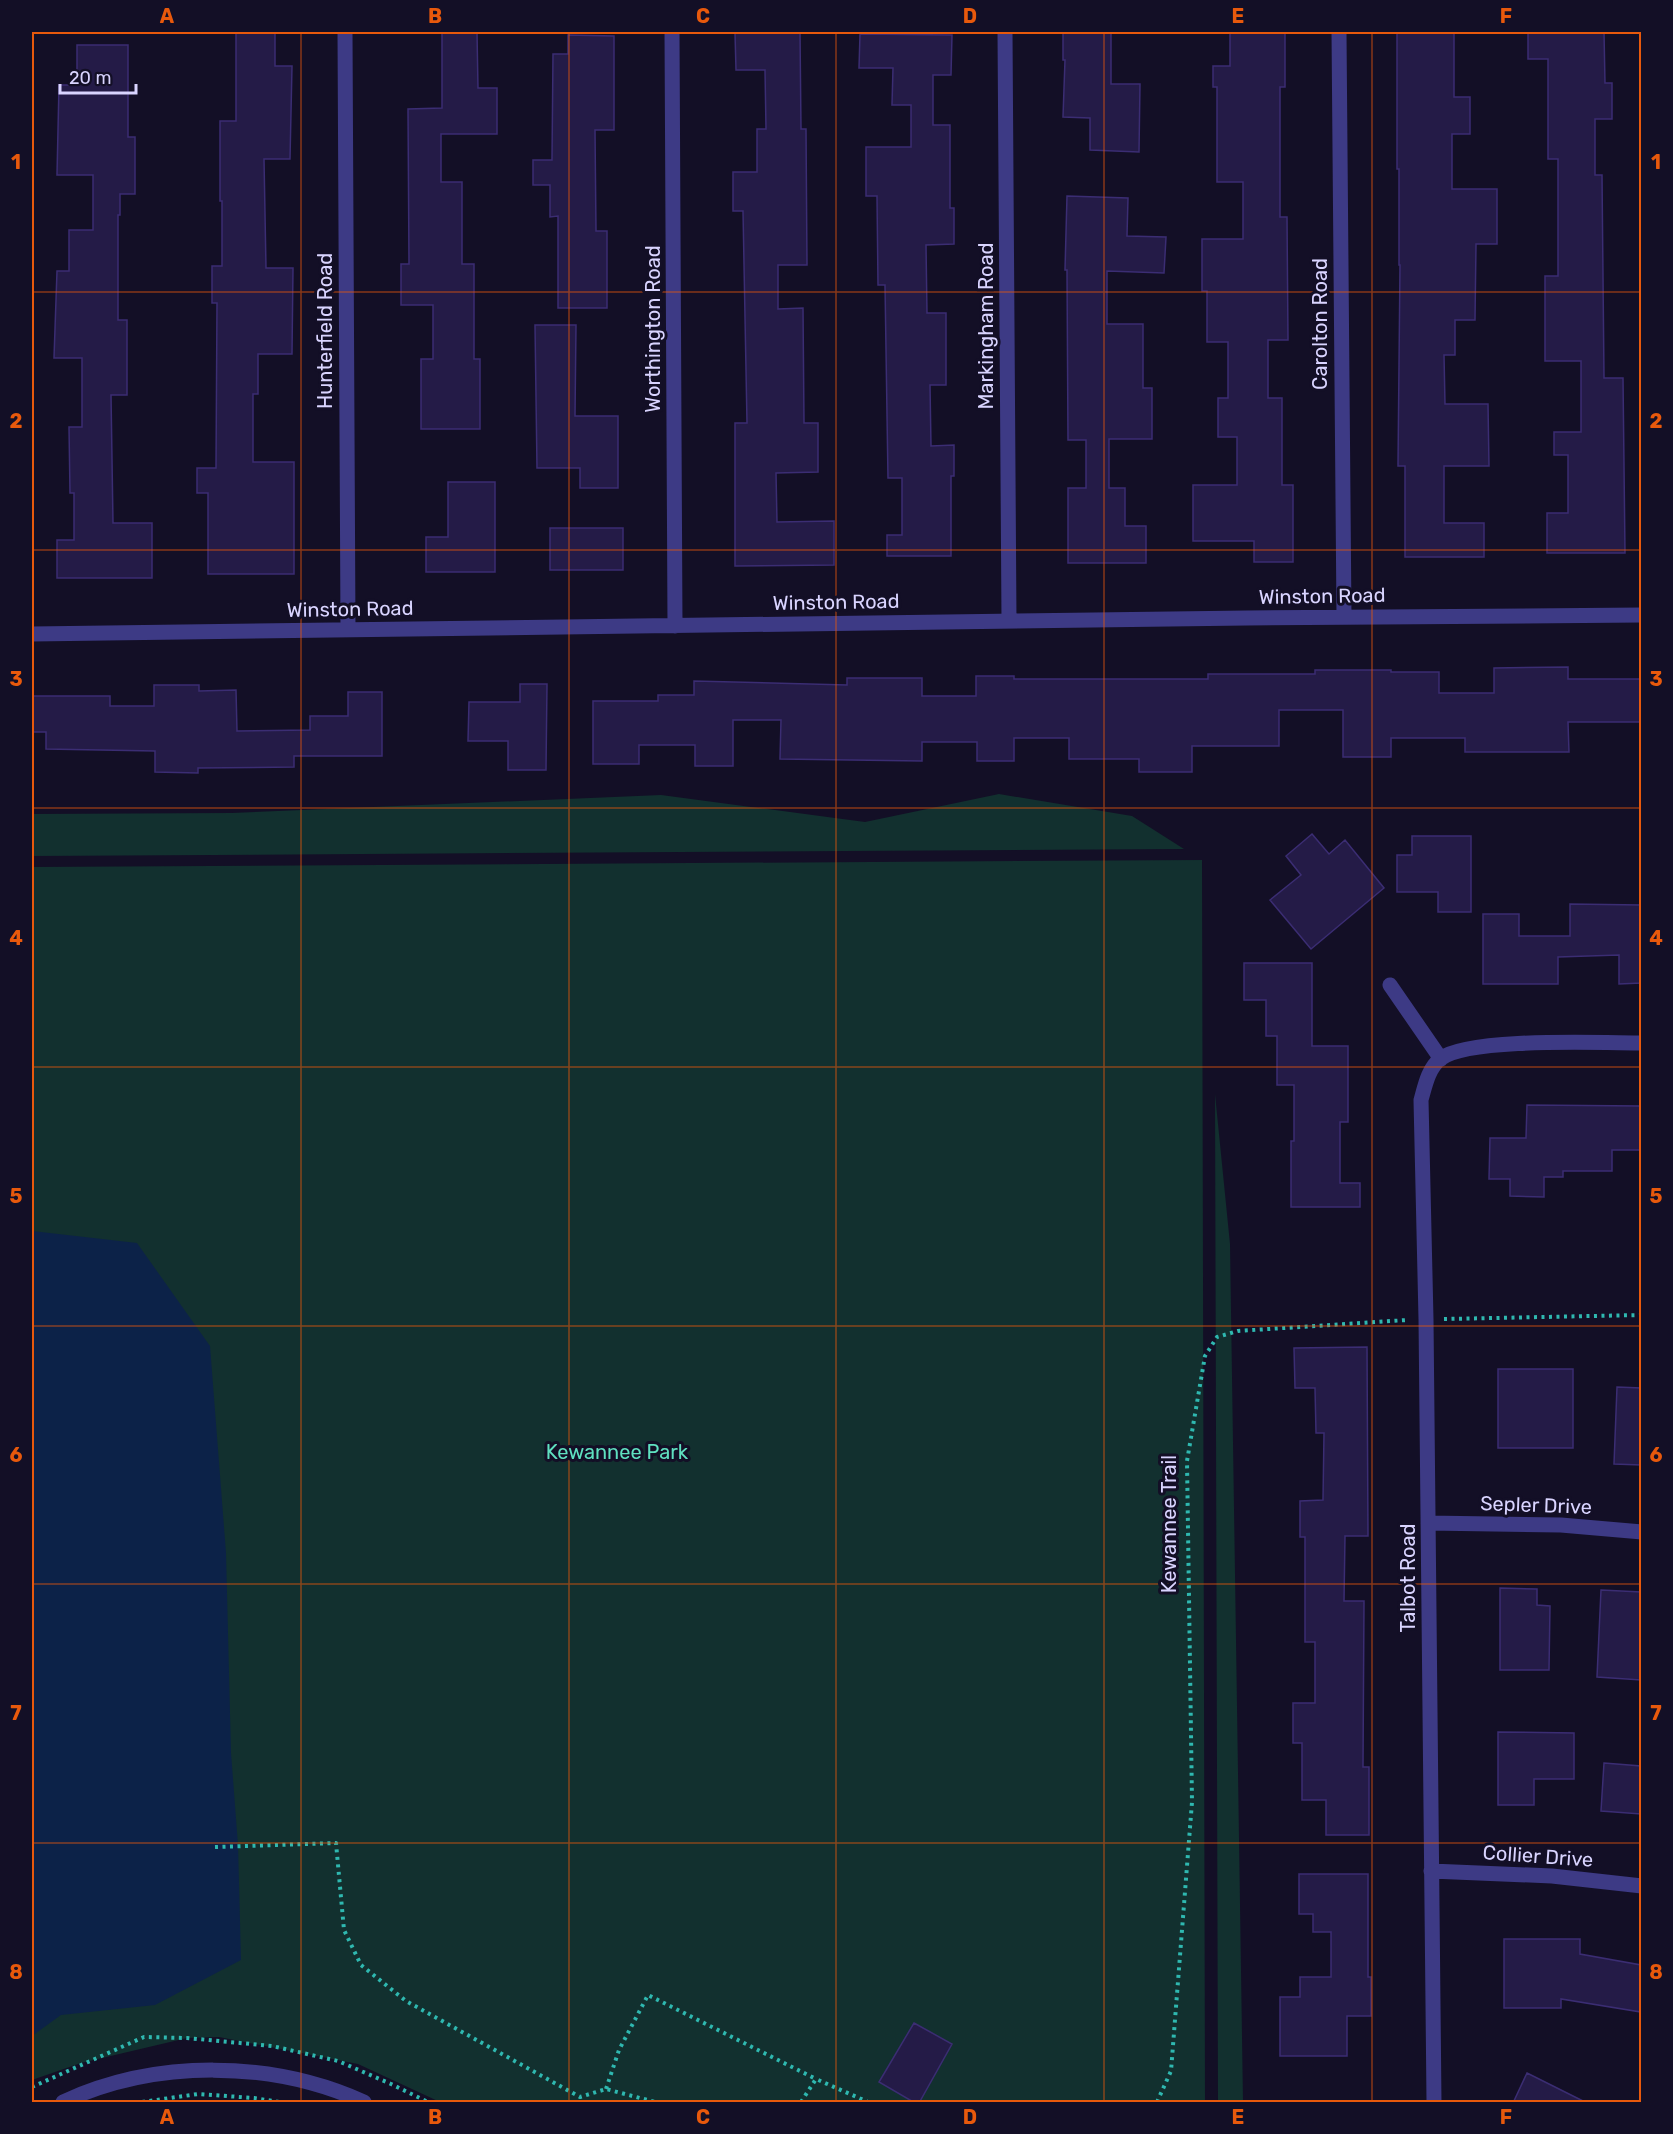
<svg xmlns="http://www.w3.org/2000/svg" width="1673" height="2134" viewBox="0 0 1673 2134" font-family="Rubik,sans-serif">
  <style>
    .green { fill: #12302f }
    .water { fill: #0c2248 }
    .building { fill: #241b47; stroke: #3b2d73; stroke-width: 1.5 }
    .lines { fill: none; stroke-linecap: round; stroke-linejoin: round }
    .path { stroke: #2fb8b0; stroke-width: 4; stroke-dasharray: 3 4.5; stroke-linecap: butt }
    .minor { stroke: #3d3a85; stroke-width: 15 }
    .grid { fill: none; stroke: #e8590c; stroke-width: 1.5; stroke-opacity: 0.55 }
    .labels { text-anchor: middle; stroke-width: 6; stroke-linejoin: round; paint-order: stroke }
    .street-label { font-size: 20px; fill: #d9d4ff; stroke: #130f26 }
    .park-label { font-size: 20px; fill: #5fe0c0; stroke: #130f26 }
    .neatline { fill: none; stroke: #e8590c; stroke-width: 2 }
    .grid-label { font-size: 20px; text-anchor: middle; font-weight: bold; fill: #e8590c }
  </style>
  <rect width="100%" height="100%" fill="#130f26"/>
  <!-- green -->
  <path class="green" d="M 999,794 L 1132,816 L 1184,849 L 32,856 L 32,814 L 232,813 L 661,795 L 865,822 Z
    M 1202,860 L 1205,2102 L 440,2102 L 358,2064 L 219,2037 L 187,2038 L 81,2063 L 32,2080 L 32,867 Z
    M 1215,1094 L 1230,1244 L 1243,2102 L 1218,2102 Z"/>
  <!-- water -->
  <path class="water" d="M 32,1231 L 137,1243 L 210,1346 L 226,1553 L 231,1753 L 238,1845 L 241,1960 L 155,2005 L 61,2015 L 32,2036 Z"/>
  <!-- building -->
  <path class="building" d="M 236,32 L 275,32 L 275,66 L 292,66 L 290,159 L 264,159 L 266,268 L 293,268 L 292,354 L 258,354 L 258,394 L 253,394 L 253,462 L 294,462 L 294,574 L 208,574 L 208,493 L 197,493 L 197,468 L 216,468 L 217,303 L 212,303 L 212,266 L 222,266 L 222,201 L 220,201 L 220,121 L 236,121 Z
    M 442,32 L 477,32 L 478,88 L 497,88 L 497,134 L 441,134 L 441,182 L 462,182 L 462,264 L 474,264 L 474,359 L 480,359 L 480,429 L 421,429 L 421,359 L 433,359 L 433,305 L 401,305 L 401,264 L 409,264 L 408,109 L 442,108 Z
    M 800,32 L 801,129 L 806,129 L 807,265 L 778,265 L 778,309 L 803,308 L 804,423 L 818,423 L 818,472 L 776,473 L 777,522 L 834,521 L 834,565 L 735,566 L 735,423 L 747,423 L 743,211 L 733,211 L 733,172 L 757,172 L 757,129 L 766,129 L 765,70 L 736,70 L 735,33 Z
    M 1063,32 L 1111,32 L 1111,84 L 1140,84 L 1139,152 L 1090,150 L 1090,118 L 1063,117 L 1065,60 L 1063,60 Z
    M 1230,32 L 1285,32 L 1285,87 L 1280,87 L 1280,217 L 1287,217 L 1288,340 L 1268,340 L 1268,398 L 1282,398 L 1282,485 L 1293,485 L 1293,562 L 1254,562 L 1254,541 L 1193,541 L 1193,485 L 1237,485 L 1237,437 L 1218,437 L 1218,398 L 1228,398 L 1228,342 L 1207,342 L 1207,291 L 1202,291 L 1202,239 L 1243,239 L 1243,182 L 1217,182 L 1217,87 L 1213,87 L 1213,66 L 1230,66 Z
    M 1397,32 L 1454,32 L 1454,97 L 1470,97 L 1470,134 L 1452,134 L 1452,189 L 1497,189 L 1497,244 L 1476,244 L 1475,320 L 1455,320 L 1455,355 L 1444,355 L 1445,404 L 1488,404 L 1489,466 L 1444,466 L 1444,523 L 1484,523 L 1484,557 L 1405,557 L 1405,466 L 1398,466 L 1400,265 L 1399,265 L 1399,169 L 1397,169 Z
    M 1528,32 L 1604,32 L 1605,83 L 1612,83 L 1612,119 L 1595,119 L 1595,175 L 1602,175 L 1604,378 L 1623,378 L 1625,553 L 1547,553 L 1547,513 L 1568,513 L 1568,455 L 1554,455 L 1554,432 L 1581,432 L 1581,361 L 1545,361 L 1545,276 L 1558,276 L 1558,159 L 1548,159 L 1548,59 L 1528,59 Z
    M 860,34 L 952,35 L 951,75 L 933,75 L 933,125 L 950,125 L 950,208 L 954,208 L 954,244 L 926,245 L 927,313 L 946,313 L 946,385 L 930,385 L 931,446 L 954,445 L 954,476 L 951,476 L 951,556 L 887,556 L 887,535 L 902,535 L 902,478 L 888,478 L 885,285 L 878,285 L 877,196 L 866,196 L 866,147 L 911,147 L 911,105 L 892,105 L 893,68 L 859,68 Z
    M 568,35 L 614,36 L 614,130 L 595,130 L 596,231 L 607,231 L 607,308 L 558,308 L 558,216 L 550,217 L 550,185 L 533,185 L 533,160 L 552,160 L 553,54 L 568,54 Z
    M 77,45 L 128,45 L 128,137 L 135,137 L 135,194 L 120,194 L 120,215 L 118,215 L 118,320 L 127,320 L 127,395 L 111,395 L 113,523 L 152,523 L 152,578 L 57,578 L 57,540 L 74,540 L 74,493 L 70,493 L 69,427 L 82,427 L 82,358 L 54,358 L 57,271 L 69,271 L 69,230 L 93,230 L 93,175 L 57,175 L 59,85 L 77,85 Z
    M 1067,196 L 1128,198 L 1127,236 L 1166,237 L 1164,273 L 1107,271 L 1107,324 L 1143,324 L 1143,388 L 1152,388 L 1152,439 L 1109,439 L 1109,488 L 1125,488 L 1125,526 L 1146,526 L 1146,563 L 1068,563 L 1068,488 L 1086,488 L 1086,440 L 1068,440 L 1067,270 L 1065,270 Z
    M 535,325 L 576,325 L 575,416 L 618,416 L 618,488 L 580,488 L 580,468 L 537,468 Z
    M 448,482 L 495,482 L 495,572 L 426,572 L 426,537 L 448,537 Z
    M 550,528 L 623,528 L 623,570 L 550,570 Z
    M 1568,667 L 1568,679 L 1641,679 L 1641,722 L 1568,722 L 1569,752 L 1465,752 L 1465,738 L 1391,738 L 1391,757 L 1343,757 L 1343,710 L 1279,710 L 1279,746 L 1192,746 L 1192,772 L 1139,772 L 1139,759 L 1069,759 L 1069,738 L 1014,738 L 1014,761 L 977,761 L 977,742 L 922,742 L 922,761 L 780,759 L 781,720 L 733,720 L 733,766 L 695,766 L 695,745 L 639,745 L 639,764 L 593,764 L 593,701 L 658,701 L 658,695 L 694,695 L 694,681 L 847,685 L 847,678 L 922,678 L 922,696 L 976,696 L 976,676 L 1014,676 L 1014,679 L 1208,679 L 1208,674 L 1315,674 L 1315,670 L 1391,670 L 1391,672 L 1439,672 L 1439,693 L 1494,693 L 1494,668 Z
    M 520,684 L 547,684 L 546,770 L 508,770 L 508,741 L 468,741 L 469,702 L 520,702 Z
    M 154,685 L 199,685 L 199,691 L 236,690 L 237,731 L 310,730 L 310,716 L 348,716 L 348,692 L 382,692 L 382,756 L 294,756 L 294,767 L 198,768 L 198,773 L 155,772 L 155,751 L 46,749 L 46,732 L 32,732 L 32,696 L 110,696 L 110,706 L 154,706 Z
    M 1312,834 L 1329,854 L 1345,840 L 1384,888 L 1311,949 L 1270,900 L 1301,875 L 1286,856 Z
    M 1412,836 L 1471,836 L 1471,912 L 1438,912 L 1438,892 L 1397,892 L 1397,855 L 1412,855 Z
    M 1570,904 L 1641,905 L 1641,983 L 1619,984 L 1619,955 L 1558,957 L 1558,984 L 1483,984 L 1483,914 L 1519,914 L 1519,936 L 1570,936 Z
    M 1244,963 L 1312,963 L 1312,1046 L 1348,1046 L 1348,1122 L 1340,1122 L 1340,1183 L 1360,1183 L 1360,1207 L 1291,1207 L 1291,1141 L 1294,1141 L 1294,1085 L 1277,1085 L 1277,1036 L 1266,1036 L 1266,1000 L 1244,1000 Z
    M 1527,1105 L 1641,1106 L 1641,1150 L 1612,1150 L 1612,1171 L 1563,1171 L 1563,1177 L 1544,1177 L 1544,1197 L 1510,1196 L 1510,1179 L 1489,1179 L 1490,1138 L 1526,1138 Z
    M 1367,1347 L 1368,1536 L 1345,1536 L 1344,1601 L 1364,1601 L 1363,1767 L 1369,1767 L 1369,1835 L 1326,1835 L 1326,1800 L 1302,1800 L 1302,1743 L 1293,1743 L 1293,1703 L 1315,1703 L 1315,1642 L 1305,1642 L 1305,1537 L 1300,1537 L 1300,1501 L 1323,1500 L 1324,1433 L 1316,1433 L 1315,1388 L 1295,1388 L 1294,1348 Z
    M 1498,1369 L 1573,1369 L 1573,1448 L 1498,1448 Z
    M 1617,1387 L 1641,1388 L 1641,1465 L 1614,1464 Z
    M 1500,1588 L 1537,1589 L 1537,1605 L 1550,1606 L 1549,1670 L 1500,1670 Z
    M 1601,1590 L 1641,1592 L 1641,1680 L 1597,1677 Z
    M 1498,1732 L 1574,1733 L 1574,1779 L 1534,1779 L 1534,1805 L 1498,1805 Z
    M 1604,1763 L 1641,1766 L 1641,1814 L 1601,1811 Z
    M 1299,1874 L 1368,1874 L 1368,1977 L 1371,1977 L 1371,2016 L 1347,2016 L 1347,2056 L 1280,2056 L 1280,1997 L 1300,1997 L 1300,1977 L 1331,1977 L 1331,1932 L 1313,1932 L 1313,1914 L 1299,1914 Z
    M 1504,1939 L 1580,1939 L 1580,1954 L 1641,1965 L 1641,2012 L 1561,1999 L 1561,2008 L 1504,2008 Z
    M 914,2023 L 952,2044 L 919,2103 L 915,2103 L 879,2082 Z
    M 1527,2073 L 1587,2103 L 1513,2103 Z"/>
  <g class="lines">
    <!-- path -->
    <path class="path" d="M 1444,1319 L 1642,1315
      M 215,1847 L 336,1843 L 344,1930 L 361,1965 L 406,2001 L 580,2097 L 606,2089 L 655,2102
      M 32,2087 L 144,2037 L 187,2038 L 272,2046 L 338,2061 L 391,2084 L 428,2102
      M 606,2089 L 619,2050 L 648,1995 L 816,2079
      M 142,2102 L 198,2094 L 254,2098 L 279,2102
      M 801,2102 L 816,2079 L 868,2102
      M 1157,2102 L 1171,2071 L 1192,1802 L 1187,1461 L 1205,1356 L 1217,1337 L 1238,1331 L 1407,1320"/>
    <!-- minor -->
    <path class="minor" d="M 345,32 L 348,630
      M 672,32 L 675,626
      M 1005,32 L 1009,621
      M 1339,32 L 1344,617
      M 32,634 L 1247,618 L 1642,615
      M 1390,985 L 1441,1059
      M 1428,1523 L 1561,1525 L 1642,1532
      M 1431,1871 L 1552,1876 L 1642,1886
      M 63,2102 C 156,2059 271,2060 364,2102
      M 1434,2102 L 1426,1319 L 1421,1100 C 1425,1086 1428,1069 1440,1059 C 1468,1037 1601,1043 1642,1043"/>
  </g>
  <!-- grid -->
  <path class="grid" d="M 301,32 L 301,2102M 569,32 L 569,2102M 836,32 L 836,2102M 1104,32 L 1104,2102M 1372,32 L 1372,2102M 32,292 L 1642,292M 32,550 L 1642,550M 32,808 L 1642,808M 32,1067 L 1642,1067M 32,1326 L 1642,1326M 32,1584 L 1642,1584M 32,1843 L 1642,1843"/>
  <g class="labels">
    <!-- street labels -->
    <g class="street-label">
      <text transform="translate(1320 324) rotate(-90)" y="7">Carolton Road</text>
      <text transform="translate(986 326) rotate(-90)" y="7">Markingham Road</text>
      <text transform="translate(653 329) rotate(-90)" y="7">Worthington Road</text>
      <text transform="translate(325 331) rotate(-90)" y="7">Hunterfield Road</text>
      <text transform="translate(1322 596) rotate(-1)" y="7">Winston Road</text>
      <text transform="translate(836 602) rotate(-1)" y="7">Winston Road</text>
      <text transform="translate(350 609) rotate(-1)" y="7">Winston Road</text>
      <text transform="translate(1536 1505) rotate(2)" y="7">Sepler Drive</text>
      <text transform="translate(1169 1524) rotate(-90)" y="7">Kewannee Trail</text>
      <text transform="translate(1408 1578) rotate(-90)" y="7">Talbot Road</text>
      <text transform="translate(1538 1856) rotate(4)" y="7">Collier Drive</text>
    </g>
    <!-- park labels -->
    <g class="park-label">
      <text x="617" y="1459">Kewannee Park</text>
    </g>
  </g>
  <!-- border -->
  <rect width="1673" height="2134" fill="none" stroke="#130f26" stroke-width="66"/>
  <!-- scale -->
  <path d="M60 84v9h76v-9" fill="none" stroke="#d9d4ff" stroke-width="3"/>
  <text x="69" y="84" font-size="18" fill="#d9d4ff" stroke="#130f26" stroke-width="4.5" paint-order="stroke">20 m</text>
  <rect x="33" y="33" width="1607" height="2068" class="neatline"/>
  <g class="grid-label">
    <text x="167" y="23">A</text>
    <text x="435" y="23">B</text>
    <text x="703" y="23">C</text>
    <text x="970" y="23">D</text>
    <text x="1238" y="23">E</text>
    <text x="1506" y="23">F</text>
    <text x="16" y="169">1</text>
    <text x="1656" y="169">1</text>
    <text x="16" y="428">2</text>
    <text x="1656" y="428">2</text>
    <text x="16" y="686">3</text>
    <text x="1656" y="686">3</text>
    <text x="16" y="945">4</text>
    <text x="1656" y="945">4</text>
    <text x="16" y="1203">5</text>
    <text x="1656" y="1203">5</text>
    <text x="16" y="1462">6</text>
    <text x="1656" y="1462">6</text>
    <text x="16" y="1720">7</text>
    <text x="1656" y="1720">7</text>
    <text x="16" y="1979">8</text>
    <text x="1656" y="1979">8</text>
    <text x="167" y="2124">A</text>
    <text x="435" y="2124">B</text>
    <text x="703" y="2124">C</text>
    <text x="970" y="2124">D</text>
    <text x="1238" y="2124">E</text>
    <text x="1506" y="2124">F</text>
  </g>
</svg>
